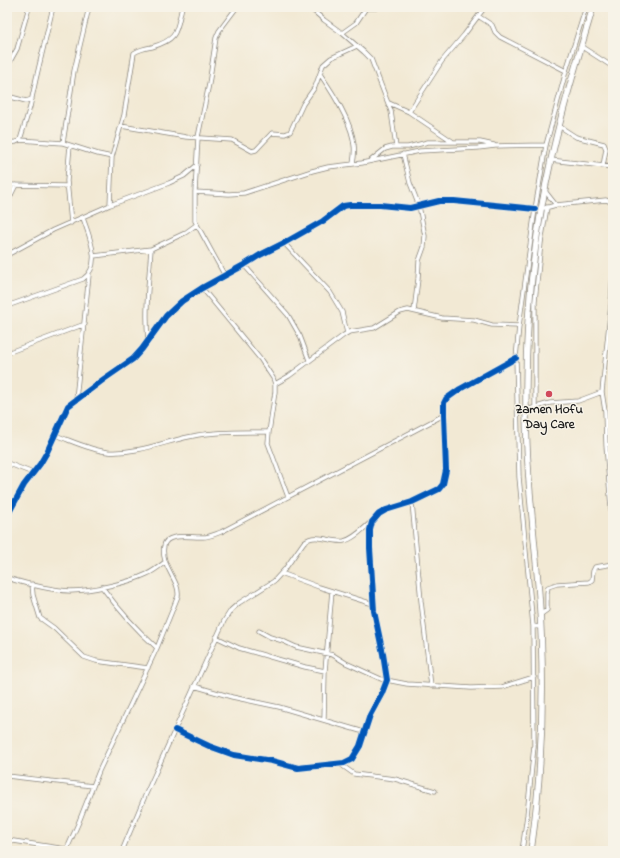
<svg xmlns="http://www.w3.org/2000/svg" width="620" height="858" viewBox="0 0 620 858" font-family="'Indie Flower',sans-serif">
  <style>
    .lines { fill: none; stroke-linecap: round; stroke-linejoin: round }
    .minor-casing { stroke: #878278; stroke-width: 5 }
    .primary-casing { stroke: #878278; stroke-width: 7 }
    .minor { stroke: #fff; stroke-width: 3.5 }
    .primary { stroke: #fff; stroke-width: 5.5 }
    .cycleway-casing { stroke: #f7f3e8; stroke-width: 8 }
    .cycleway { stroke: #0057b8; stroke-width: 6 }
    .poi-dot { fill: #d1495b; stroke: #f7f3e8; stroke-width: 1.5 }
    .labels { text-anchor: middle; stroke-width: 3; stroke-linejoin: round; paint-order: stroke }
    .poi-label { font-size: 13px; font-weight: bold; fill: #1c1c1c; stroke: #f7f3e8 }
  </style>
  <rect width="100%" height="100%" fill="#f7f3e8"/>
  <filter id="ink" filterUnits="userSpaceOnUse"><feTurbulence type="fractalNoise" baseFrequency=".025" numOctaves="2"/><feDisplacementMap in="SourceGraphic" scale="8" xChannelSelector="R" yChannelSelector="G"/><feConvolveMatrix kernelMatrix="1 2 1 2 8 2 1 2 1" color-interpolation-filters="sRGB"/></filter>
  <filter id="wash" filterUnits="userSpaceOnUse"><feTurbulence type="fractalNoise" baseFrequency=".012" numOctaves="4" result="noise"/><feDisplacementMap in="SourceGraphic" scale="16" xChannelSelector="R" yChannelSelector="G"/><feGaussianBlur stdDeviation="0.9" result="paint"/><feColorMatrix in="noise" values="0 0 0 0 0 0 0 0 0 0 0 0 0 0 0 0 0 1.4 0 .05"/><feComposite in="paint" operator="in"/></filter>
  <g filter="url(#wash)">
    <rect width="100%" height="100%" fill="#f2e9d4"/>
  </g>
  <g filter="url(#ink)">
    <g class="lines">
      <defs>
        <path id="minor" d="M 309,7 L 324,20 L 342,33 L 364,52 L 371,59 L 391,111 L 396,147
          M 478,16 L 492,25 L 495,32 L 500,37 L 566,71
          M 342,33 L 356,23 L 366,8 L 376,8 L 378,7
          M 582,47 L 613,67
          M 7,67 L 17,49 L 29,7
          M 320,74 C 333,93 352,122 354,145 C 355,151 354,158 353,164
          M 7,96 L 26,101 L 32,99
          M 389,103 L 409,112 L 452,141
          M 409,112 L 442,61 L 464,35 L 485,7
          M 121,126 L 186,137 L 232,140 L 252,151 L 256,150 L 272,133 L 285,134 L 290,132 L 303,104 L 315,87 L 323,65 L 331,58 L 357,46
          M 559,126 L 576,137 L 604,144 L 606,149 L 603,166
          M 20,140 L 63,143 L 98,154 L 112,157
          M 7,143 L 16,142 L 20,140 L 30,107 L 36,79 L 53,7
          M 63,143 L 74,71 L 89,7
          M 70,145 L 67,181 L 71,223
          M 403,154 L 410,183 L 419,206 L 425,236 L 424,247 L 419,261 L 418,279 L 414,311
          M 550,160 L 613,167
          M 370,161 L 385,149 L 392,147 L 408,147 L 428,142 L 480,142 L 494,145
          M 7,185 L 67,186
          M 545,191 L 556,205
          M 195,192 L 229,194 L 244,193 L 312,171 L 328,167 L 362,163 L 420,151 L 478,148 L 495,146 L 546,145
          M 7,203 L 16,185
          M 110,205 L 112,157 L 124,115 L 134,53 C 140,49 146,48 152,47 C 179,39 176,31 182,7
          M 545,208 L 556,205 L 606,200 L 613,203
          M 284,243 L 330,292 L 342,312 L 347,333
          M 7,255 L 53,230 L 110,205 L 169,183 L 184,176 L 197,165
          M 94,256 L 151,249 L 185,233 L 196,225
          M 244,265 L 288,315 L 300,336 L 309,360
          M 613,270 L 611,304 L 602,392 L 605,411 L 606,445 L 613,533
          M 225,276 L 195,221 L 195,192 L 198,137 L 209,84 L 216,38 L 219,31 L 237,7
          M 202,288 L 261,360 L 273,378 L 275,384 L 275,392 L 269,432 L 268,443 L 288,497
          M 7,306 L 83,279 C 103,265 89,236 83,218
          M 148,340 C 145,309 149,280 151,249
          M 7,353 L 85,324
          M 275,384 L 289,376 L 344,335 L 349,332 L 374,328 L 400,312 L 408,310 L 442,318 L 474,320 L 492,325 L 519,326
          M 76,399 L 89,275
          M 535,407 L 535,301 L 541,243 L 547,207
          M 526,410 L 550,403 L 578,401 L 602,392
          M 55,435 C 72,441 90,450 108,452 C 139,454 168,440 198,435 C 222,431 245,432 269,432
          M 606,445 L 613,444
          M 7,463 L 33,473
          M 412,502 L 421,601 L 431,686
          M 7,516 L 24,485 L 40,464 L 47,452 L 68,406 L 104,379 L 133,359 L 142,349 L 166,316 L 182,301 L 202,288 L 244,265 L 260,255 L 284,243 L 323,221 L 343,206 L 350,205 L 380,205 L 410,208 L 439,201 L 454,201 L 535,209
          M 281,573 L 319,587 L 373,604
          M 7,578 C 27,584 49,590 70,591 C 91,591 128,583 147,574 C 154,571 160,566 165,562
          M 32,584 L 33,595 L 40,618 L 54,628 L 84,657 L 96,661 L 148,668
          M 102,587 C 118,609 136,629 157,648
          M 540,615 L 547,610 L 547,593 L 548,587 L 557,584 L 589,582 L 592,580 L 593,571 L 595,567 L 613,564
          M 540,627 L 533,626 L 519,477 L 516,358 L 519,326 L 535,209 L 546,145 L 566,71 L 586,7
          M 259,631 L 270,637 L 283,641 L 296,647 L 333,655 L 346,663 L 381,679 L 407,684 L 471,688 L 502,687 L 534,677
          M 216,637 L 239,648 L 305,667 L 325,671
          M 194,686 L 232,697 L 279,707 L 364,732
          M 324,720 L 325,671 L 332,591
          M 175,730 L 209,746 L 234,755 L 272,761 L 298,768 L 344,763 L 352,759 L 360,746 L 370,715 L 382,693 L 387,680 L 383,654 L 374,611 L 370,548 L 370,530 L 372,522 L 379,514 L 386,510 L 412,502 L 439,489 L 443,484 L 446,470 L 444,415 L 444,403 L 446,399 L 460,389 L 516,358
          M 340,764 L 354,774 L 395,779 L 435,791
          M 7,776 L 93,786
          M 7,840 L 66,849
          M 66,851 L 78,824 L 99,771 L 157,648 L 178,596 C 180,580 160,566 164,546 C 166,532 192,538 203,537 C 210,537 215,534 221,532 L 444,415
          M 122,851 L 145,796 L 224,621 L 231,610 L 239,603 L 274,581 L 285,569 L 304,542 C 316,532 331,543 344,541 C 354,539 363,529 371,522
          M 522,851 L 527,815 L 534,746 L 533,626"/>
        <path id="primary" d="M 531,851 C 543,766 545,680 539,595 C 534,532 526,469 526,406 C 525,324 533,240 551,160 C 562,108 578,58 593,7"/>
      </defs>
      <!-- minor casing -->
      <use href="#minor" class="minor-casing"/>
      <!-- primary casing -->
      <use href="#primary" class="primary-casing"/>
      <!-- minor -->
      <use href="#minor" class="minor"/>
      <!-- primary -->
      <use href="#primary" class="primary"/>
      <defs>
        <path id="cycleway" d="M 7,516 L 24,485 L 40,464 L 47,452 L 68,406 L 104,379 L 133,359 L 142,349 L 166,316 L 182,301 L 202,288 L 244,265 L 260,255 L 284,243 L 323,221 L 343,206 L 350,205 L 380,205 L 410,208 L 439,201 L 454,201 L 535,209
          M 175,730 L 209,746 L 234,755 L 272,761 L 298,768 L 344,763 L 352,759 L 360,746 L 370,715 L 382,693 L 387,680 L 383,654 L 374,611 L 370,548 L 370,530 L 372,522 L 379,514 L 386,510 L 412,502 L 439,489 L 443,484 L 446,470 L 444,415 L 444,403 L 446,399 L 460,389 L 516,358"/>
      </defs>
      <!-- cycleway casing -->
      <use href="#cycleway" class="cycleway-casing"/>
      <!-- cycleway -->
      <use href="#cycleway" class="cycleway"/>
    </g>
  </g>
  <!-- markers -->
  <circle class="poi-dot" cx="549" cy="394" r="4"/>
  <g class="labels">
    <!-- poi labels -->
    <g class="poi-label">
      <text x="549" y="413">Zamen Hofu<tspan x="549" dy="15">Day Care</tspan></text>
    </g>
  </g>
  <!-- margin -->
  <rect width="620" height="858" fill="none" stroke="#f7f3e8" stroke-width="24"/>
</svg>
